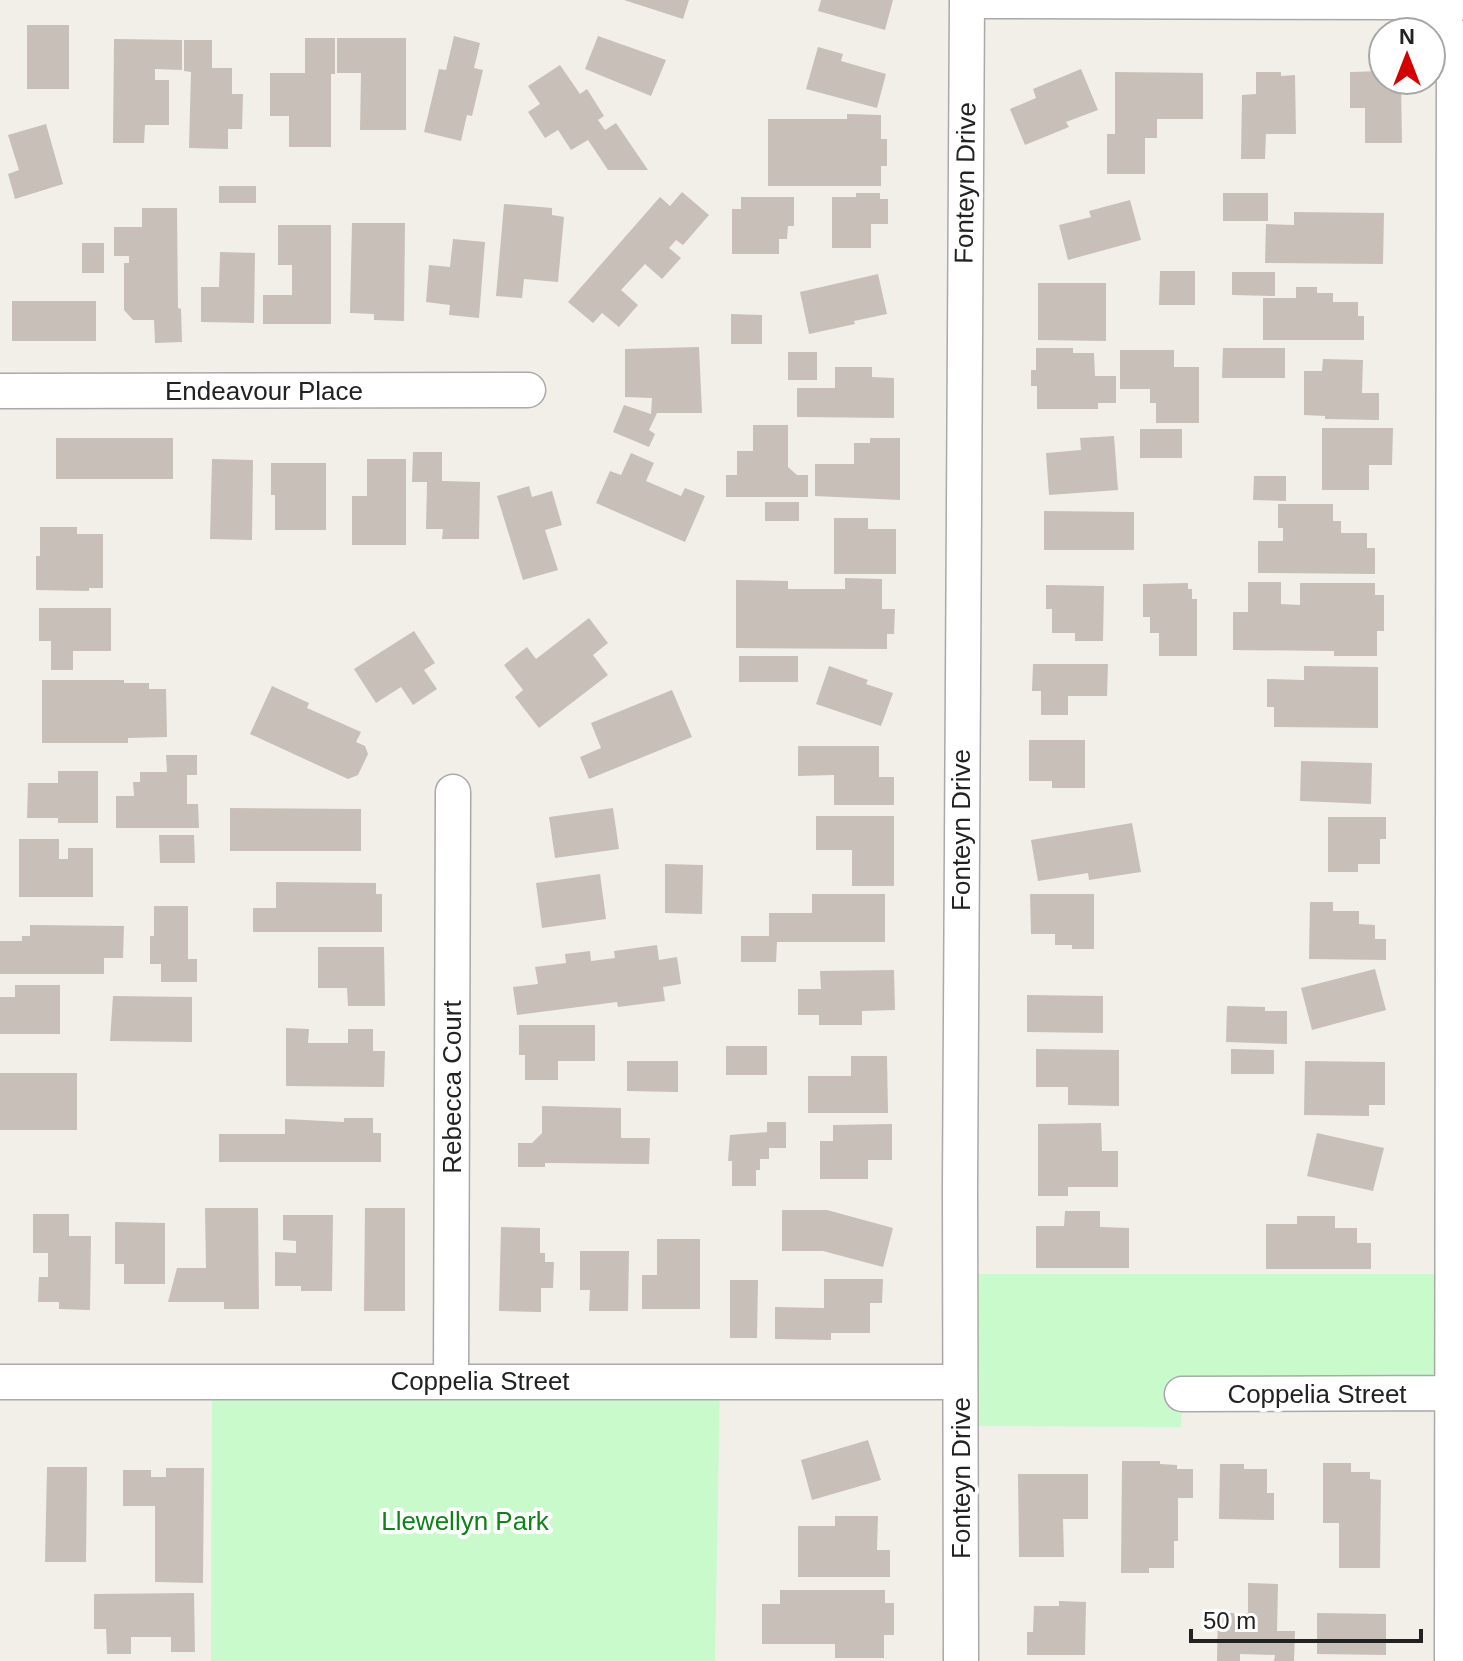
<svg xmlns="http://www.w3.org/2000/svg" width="1463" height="1661" viewBox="0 0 1463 1661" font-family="Helvetica,sans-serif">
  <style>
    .park { fill: #c8facc }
    .building { fill: #c7bfb8 }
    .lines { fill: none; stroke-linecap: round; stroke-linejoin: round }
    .minor-casing { stroke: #a9a9a9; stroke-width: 37 }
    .minor { stroke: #fff; stroke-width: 34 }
    .labels { text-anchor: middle; stroke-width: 8; stroke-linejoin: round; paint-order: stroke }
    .street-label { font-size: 26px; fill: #222; stroke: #fff }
    .park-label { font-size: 26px; fill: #0c8416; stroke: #fff }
  </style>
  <rect width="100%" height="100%" fill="#f2efe9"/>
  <!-- park -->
  <path class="park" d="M 960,1274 L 1454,1274 L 1453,1393 L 1182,1395 L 1181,1427 L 960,1426 Z
    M 720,1381 L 715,1661 L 211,1661 L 212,1382 Z"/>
  <!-- building -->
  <path class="building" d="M 624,0 L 689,0 L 683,19 Z
    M 821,0 L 893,0 L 885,30 L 818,11 Z
    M 27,25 L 69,25 L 69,89 L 27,89 Z
    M 454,36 L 480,43 L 474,68 L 483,70 L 472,116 L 467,115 L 461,141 L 424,132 L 439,69 L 446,70 Z
    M 598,36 L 666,60 L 651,96 L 585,69 Z
    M 305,38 L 335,38 L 335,74 L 331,74 L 331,147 L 289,147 L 289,116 L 270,116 L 270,73 L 305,73 Z
    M 337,38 L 406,38 L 406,130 L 360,130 L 361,73 L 337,73 Z
    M 114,39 L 182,40 L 182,70 L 155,69 L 155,80 L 169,80 L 169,125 L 145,125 L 144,143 L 113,143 Z
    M 184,40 L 212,40 L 212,68 L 232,68 L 232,94 L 243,94 L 242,129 L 228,129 L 228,149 L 189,148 L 191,72 L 184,71 Z
    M 818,47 L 843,54 L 841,61 L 886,74 L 877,108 L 806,89 Z
    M 560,65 L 580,94 L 587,89 L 604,116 L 598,120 L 605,130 L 616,123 L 648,170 L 608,170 L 588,140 L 571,150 L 558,130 L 545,138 L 528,112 L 540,104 L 528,86 Z
    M 1081,69 L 1098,110 L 1066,122 L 1069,127 L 1025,145 L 1010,109 L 1036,98 L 1033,89 Z
    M 1383,71 L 1383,80 L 1401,80 L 1402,143 L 1365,143 L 1365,108 L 1350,108 L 1350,72 Z
    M 1115,72 L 1203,73 L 1203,119 L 1157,119 L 1157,138 L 1145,138 L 1145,174 L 1107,174 L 1107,134 L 1115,134 Z
    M 1256,72 L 1281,72 L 1281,76 L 1295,75 L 1296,134 L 1266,134 L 1265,159 L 1241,159 L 1242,95 L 1256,94 Z
    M 847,114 L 881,115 L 881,139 L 887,139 L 887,166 L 881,166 L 881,186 L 768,186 L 768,119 L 847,119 Z
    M 46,124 L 63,184 L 15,199 L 8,174 L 19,170 L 8,135 Z
    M 219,186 L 256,186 L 256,203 L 219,203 Z
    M 682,192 L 709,215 L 683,245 L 676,240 L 669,248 L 681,258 L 662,279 L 645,264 L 621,290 L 638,305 L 619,327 L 602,313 L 593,323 L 568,302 L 660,197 L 670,206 Z
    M 856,193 L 880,193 L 880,199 L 888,199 L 888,224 L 871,224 L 871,248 L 832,248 L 832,197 L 856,197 Z
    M 1223,193 L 1268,193 L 1268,221 L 1223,221 Z
    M 741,197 L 794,197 L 794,226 L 788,226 L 787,239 L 779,239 L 779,254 L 732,254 L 732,209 L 741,209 Z
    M 1130,200 L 1141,240 L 1068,260 L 1059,225 L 1091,217 L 1089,211 Z
    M 504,204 L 552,208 L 552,215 L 564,217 L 558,282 L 524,279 L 522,298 L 496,296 Z
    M 142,208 L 177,208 L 178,308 L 181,309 L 182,342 L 155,343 L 154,320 L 133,320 L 124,310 L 124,263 L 129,263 L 129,256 L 114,256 L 114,227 L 142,227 Z
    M 1294,212 L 1384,213 L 1383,264 L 1265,263 L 1266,224 L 1294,225 Z
    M 352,223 L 405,223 L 404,321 L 374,320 L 374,314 L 350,313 Z
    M 278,225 L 331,225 L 331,324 L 263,324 L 263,295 L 292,295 L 292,265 L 278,265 Z
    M 453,239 L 485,242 L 479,318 L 449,315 L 450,305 L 426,302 L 429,265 L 450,267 Z
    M 82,243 L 104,243 L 104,273 L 82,273 Z
    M 220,252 L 255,253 L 254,323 L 201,322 L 201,287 L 219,287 Z
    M 1160,271 L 1195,271 L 1195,305 L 1159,305 Z
    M 1232,272 L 1275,272 L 1275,296 L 1232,295 Z
    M 878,274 L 887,314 L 854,321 L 855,324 L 809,334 L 800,292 Z
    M 1038,283 L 1106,283 L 1106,341 L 1038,340 Z
    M 1296,287 L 1317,287 L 1317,293 L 1333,293 L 1333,302 L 1358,302 L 1358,316 L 1364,316 L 1364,340 L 1263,340 L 1263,298 L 1296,298 Z
    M 12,301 L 96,301 L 96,341 L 12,341 Z
    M 731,314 L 762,315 L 762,344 L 731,344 Z
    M 699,347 L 702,413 L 657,413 L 649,430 L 655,434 L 649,447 L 613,432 L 624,405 L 651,414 L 652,398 L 625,397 L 625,349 Z
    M 1036,348 L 1073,348 L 1073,353 L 1094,353 L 1095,376 L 1116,376 L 1116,403 L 1098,403 L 1098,409 L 1037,409 L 1037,386 L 1031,386 L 1031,370 L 1036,370 Z
    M 1223,348 L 1285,348 L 1285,378 L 1222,378 Z
    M 1120,350 L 1174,350 L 1174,367 L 1199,367 L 1199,423 L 1156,423 L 1156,403 L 1150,403 L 1150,389 L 1120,389 Z
    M 788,352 L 817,352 L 817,380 L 788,380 Z
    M 1323,359 L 1363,360 L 1362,393 L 1379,393 L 1379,420 L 1325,419 L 1325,416 L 1304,415 L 1304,371 L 1322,371 Z
    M 835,367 L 872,367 L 872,377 L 894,378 L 894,418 L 797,417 L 797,388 L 835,388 Z
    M 753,425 L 788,425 L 788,467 L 797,475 L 808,475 L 808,497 L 726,497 L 726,475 L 737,475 L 737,451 L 753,451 Z
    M 1322,428 L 1393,428 L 1392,465 L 1369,465 L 1369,490 L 1322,490 Z
    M 1140,429 L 1182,429 L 1182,458 L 1140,458 Z
    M 1114,436 L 1118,490 L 1049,495 L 1046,453 L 1081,450 L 1080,438 Z
    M 56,438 L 173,438 L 173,479 L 56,479 Z
    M 870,438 L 900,438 L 900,500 L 815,496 L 815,464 L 854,464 L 854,443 L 870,443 Z
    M 413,452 L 442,452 L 442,481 L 480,482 L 479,539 L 442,539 L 443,529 L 426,529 L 427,482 L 412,482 Z
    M 631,453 L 654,463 L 646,481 L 681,496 L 685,488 L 705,496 L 685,542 L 596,503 L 610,471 L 621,475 Z
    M 212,459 L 253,460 L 252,540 L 210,539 Z
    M 367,459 L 406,459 L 406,545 L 352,545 L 352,496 L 367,496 Z
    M 271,463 L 326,463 L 326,530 L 275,530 L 275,495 L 271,495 Z
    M 1254,476 L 1286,476 L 1286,501 L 1253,500 Z
    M 529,486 L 532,497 L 552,491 L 562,525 L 545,530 L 558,570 L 523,580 L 497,496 Z
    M 765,502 L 799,502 L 799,521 L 765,521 Z
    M 1278,504 L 1333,504 L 1333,521 L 1341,521 L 1341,533 L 1367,533 L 1367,548 L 1375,548 L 1375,574 L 1258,573 L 1258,541 L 1283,541 L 1283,528 L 1278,528 Z
    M 1044,511 L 1134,512 L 1134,550 L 1044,550 Z
    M 834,518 L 868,518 L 868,529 L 896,529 L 896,574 L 834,574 Z
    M 40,527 L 77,527 L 77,534 L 103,534 L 103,588 L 89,588 L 89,591 L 36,590 L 36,556 L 40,556 Z
    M 845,578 L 882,579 L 882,609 L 895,609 L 894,634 L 887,634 L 887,649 L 736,648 L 736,580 L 788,581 L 788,589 L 845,589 Z
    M 1248,582 L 1281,582 L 1281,604 L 1300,605 L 1300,583 L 1375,583 L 1375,595 L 1384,595 L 1384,631 L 1377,631 L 1377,656 L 1334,656 L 1334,651 L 1233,650 L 1233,612 L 1248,612 Z
    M 1188,583 L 1188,589 L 1192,589 L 1192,599 L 1197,599 L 1197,656 L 1159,656 L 1159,633 L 1150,633 L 1150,617 L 1143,617 L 1143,584 Z
    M 1046,585 L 1104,586 L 1103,641 L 1075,641 L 1075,633 L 1052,633 L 1052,609 L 1046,609 Z
    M 39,608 L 111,608 L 111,651 L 73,651 L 73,670 L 51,670 L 51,641 L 39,641 Z
    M 589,618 L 608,643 L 593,655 L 608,675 L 539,728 L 515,697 L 523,690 L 504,665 L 527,647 L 536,659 Z
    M 414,631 L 435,663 L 424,670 L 437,689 L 413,705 L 401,687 L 376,703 L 354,669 Z
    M 739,656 L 798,656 L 798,682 L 739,682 Z
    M 1033,664 L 1108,664 L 1107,696 L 1068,696 L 1068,715 L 1041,715 L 1041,691 L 1032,691 Z
    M 829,666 L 868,680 L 866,684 L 893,693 L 881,726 L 816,704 Z
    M 1304,666 L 1378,667 L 1378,728 L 1274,727 L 1274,707 L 1267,707 L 1267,679 L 1304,680 Z
    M 42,680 L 124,680 L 124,683 L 149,683 L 149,689 L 166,689 L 167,737 L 128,738 L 128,743 L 42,743 Z
    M 272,686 L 309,703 L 307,708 L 361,732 L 356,742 L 365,746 L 368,754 L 358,775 L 348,779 L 250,734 Z
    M 672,690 L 692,737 L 589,779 L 580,757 L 601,748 L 591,723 Z
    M 1029,740 L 1085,740 L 1085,788 L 1052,788 L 1052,781 L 1029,781 Z
    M 798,746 L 879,746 L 879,777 L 894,777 L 894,805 L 834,805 L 834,775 L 798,776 Z
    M 166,755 L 197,755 L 197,775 L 187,775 L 187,804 L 198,804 L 199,828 L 116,828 L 116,796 L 134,796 L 133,782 L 140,782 L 140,772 L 167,772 Z
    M 1301,761 L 1372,763 L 1371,804 L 1300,801 Z
    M 58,771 L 98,771 L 98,823 L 58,823 L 58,818 L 27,818 L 28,783 L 58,783 Z
    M 230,808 L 361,809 L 361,851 L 230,851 Z
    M 613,808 L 619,849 L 555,858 L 549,817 Z
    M 816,816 L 894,816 L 894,886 L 852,886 L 852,850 L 816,850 Z
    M 1328,817 L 1386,817 L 1386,839 L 1380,839 L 1380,864 L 1358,864 L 1358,872 L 1328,872 Z
    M 1132,823 L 1141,872 L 1089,880 L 1088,873 L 1038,881 L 1031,840 Z
    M 159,835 L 194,835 L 195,863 L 160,863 Z
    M 19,839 L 59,839 L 59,859 L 68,859 L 68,848 L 93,848 L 93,897 L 19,897 Z
    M 665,864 L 703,865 L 702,914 L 665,913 Z
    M 600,874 L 606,919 L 542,928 L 536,883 Z
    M 276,882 L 376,883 L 376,894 L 382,894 L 382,932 L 253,932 L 253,908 L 276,908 Z
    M 812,894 L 885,894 L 885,942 L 777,942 L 776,962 L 741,962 L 741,936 L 769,936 L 769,913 L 812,913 Z
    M 1030,894 L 1094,894 L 1094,949 L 1072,949 L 1072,945 L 1055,945 L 1055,934 L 1031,934 Z
    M 1310,902 L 1333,902 L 1333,911 L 1359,911 L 1359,924 L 1375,925 L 1375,939 L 1386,939 L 1386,960 L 1309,959 Z
    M 154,906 L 188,906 L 188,959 L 197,959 L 197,982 L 161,982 L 161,964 L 150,964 L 150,936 L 154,936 Z
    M 30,925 L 124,926 L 123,958 L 104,958 L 104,974 L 0,974 L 0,941 L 22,941 L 22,936 L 30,936 Z
    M 657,945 L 659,960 L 677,957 L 681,984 L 663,987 L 665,1001 L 618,1007 L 617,1002 L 517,1015 L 513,987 L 538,984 L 535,967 L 566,963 L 565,954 L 590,951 L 591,961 L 615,958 L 614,951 Z
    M 318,947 L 384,947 L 385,1006 L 348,1006 L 347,988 L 318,988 Z
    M 1375,969 L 1386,1010 L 1312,1030 L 1301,988 Z
    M 894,970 L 895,1010 L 862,1011 L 862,1025 L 819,1025 L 819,1015 L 798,1015 L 798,989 L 821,989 L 820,971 Z
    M 15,985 L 60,985 L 60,1034 L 0,1034 L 0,997 L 15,997 Z
    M 1027,995 L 1103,996 L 1103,1033 L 1027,1032 Z
    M 113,996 L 192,997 L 192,1042 L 110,1041 Z
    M 1227,1006 L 1265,1007 L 1265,1011 L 1287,1011 L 1287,1044 L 1226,1042 Z
    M 519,1025 L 595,1025 L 595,1061 L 558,1061 L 558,1080 L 525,1080 L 525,1055 L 519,1055 Z
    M 286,1028 L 309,1029 L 308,1043 L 348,1043 L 348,1029 L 373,1029 L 373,1051 L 385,1051 L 384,1087 L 286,1086 Z
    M 726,1046 L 767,1046 L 767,1075 L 726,1075 Z
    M 1036,1049 L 1119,1050 L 1119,1106 L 1068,1105 L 1068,1087 L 1036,1087 Z
    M 1231,1049 L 1274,1050 L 1274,1074 L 1231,1074 Z
    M 851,1056 L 887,1056 L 888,1113 L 808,1113 L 808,1076 L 851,1076 Z
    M 627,1061 L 678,1061 L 678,1092 L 627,1091 Z
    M 1305,1061 L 1385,1062 L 1385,1105 L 1369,1105 L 1369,1116 L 1304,1115 Z
    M 0,1073 L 77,1073 L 77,1130 L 0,1130 Z
    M 542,1106 L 621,1108 L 621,1138 L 650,1138 L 649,1164 L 545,1163 L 545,1167 L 518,1167 L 518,1143 L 532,1143 L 542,1133 Z
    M 344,1118 L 373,1118 L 373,1133 L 381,1133 L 381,1162 L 219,1162 L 219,1134 L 285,1134 L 285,1119 L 344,1122 Z
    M 767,1122 L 786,1122 L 786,1148 L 769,1148 L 769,1159 L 760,1159 L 760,1170 L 756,1170 L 756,1186 L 732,1186 L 732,1161 L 728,1161 L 730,1135 L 767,1132 Z
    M 1101,1123 L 1102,1151 L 1118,1151 L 1118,1187 L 1068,1187 L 1068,1196 L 1038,1196 L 1038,1124 Z
    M 892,1124 L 892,1160 L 868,1160 L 868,1179 L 820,1179 L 820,1141 L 833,1141 L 833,1125 Z
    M 1317,1133 L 1384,1148 L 1373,1191 L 1307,1176 Z
    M 205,1208 L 258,1208 L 259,1309 L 224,1309 L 224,1302 L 168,1302 L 177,1268 L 206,1268 Z
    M 365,1208 L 405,1208 L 405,1311 L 364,1311 Z
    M 782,1210 L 827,1210 L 893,1228 L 883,1267 L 823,1251 L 782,1251 Z
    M 1065,1211 L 1100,1211 L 1100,1227 L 1129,1228 L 1129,1268 L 1036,1268 L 1036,1226 L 1064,1226 Z
    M 33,1214 L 69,1214 L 69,1236 L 91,1236 L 90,1310 L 59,1309 L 59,1302 L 38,1302 L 39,1277 L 48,1277 L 48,1253 L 33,1253 Z
    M 283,1215 L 333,1215 L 332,1291 L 301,1291 L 301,1286 L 275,1286 L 275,1252 L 296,1253 L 296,1241 L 283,1240 Z
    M 1297,1216 L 1335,1216 L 1335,1228 L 1357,1228 L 1357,1243 L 1371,1243 L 1371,1269 L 1266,1269 L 1266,1224 L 1297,1224 Z
    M 115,1222 L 165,1223 L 165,1284 L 124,1284 L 124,1264 L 115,1264 Z
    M 501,1227 L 540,1228 L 540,1253 L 545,1253 L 545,1262 L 554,1262 L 553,1288 L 541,1288 L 541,1312 L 499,1311 Z
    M 657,1239 L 700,1239 L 700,1309 L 642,1309 L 642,1275 L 657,1275 Z
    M 580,1251 L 629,1251 L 628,1311 L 589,1311 L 590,1290 L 580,1290 Z
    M 824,1279 L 883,1279 L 882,1303 L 870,1303 L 870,1333 L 831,1333 L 831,1340 L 775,1339 L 775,1307 L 824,1308 Z
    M 730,1280 L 758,1280 L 757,1338 L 730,1338 Z
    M 868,1440 L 881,1480 L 812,1500 L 801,1460 Z
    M 1122,1461 L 1160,1461 L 1160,1464 L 1177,1465 L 1177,1469 L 1193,1469 L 1193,1498 L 1178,1498 L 1178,1541 L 1174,1541 L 1174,1568 L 1149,1568 L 1149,1573 L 1121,1573 Z
    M 1323,1463 L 1351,1463 L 1351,1472 L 1370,1472 L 1370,1479 L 1381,1480 L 1380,1568 L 1339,1568 L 1339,1523 L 1323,1523 Z
    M 1220,1464 L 1244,1464 L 1244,1469 L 1267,1469 L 1267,1493 L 1274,1493 L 1274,1520 L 1219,1519 Z
    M 47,1467 L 87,1467 L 86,1562 L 45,1562 Z
    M 166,1468 L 204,1468 L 203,1583 L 155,1582 L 155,1506 L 123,1506 L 123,1470 L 151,1470 L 151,1477 L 166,1477 Z
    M 1018,1474 L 1088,1474 L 1088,1519 L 1063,1519 L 1064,1557 L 1019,1557 Z
    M 835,1516 L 878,1516 L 877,1550 L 890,1550 L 890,1577 L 798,1577 L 798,1526 L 835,1526 Z
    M 1248,1583 L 1278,1584 L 1277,1631 L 1295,1631 L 1294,1661 L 1274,1661 L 1275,1655 L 1240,1654 L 1240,1661 L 1217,1661 L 1218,1613 L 1248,1613 Z
    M 780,1590 L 885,1590 L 885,1603 L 894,1603 L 894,1635 L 884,1635 L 884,1658 L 835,1658 L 835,1644 L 762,1644 L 762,1604 L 780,1604 Z
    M 194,1593 L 195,1652 L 171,1652 L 171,1637 L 131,1637 L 131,1654 L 107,1654 L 106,1629 L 94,1629 L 94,1594 Z
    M 1059,1601 L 1086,1602 L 1085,1655 L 1027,1655 L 1027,1632 L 1033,1632 L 1034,1606 L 1059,1606 Z
    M 1317,1613 L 1386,1614 L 1386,1655 L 1317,1654 Z"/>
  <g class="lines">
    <defs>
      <path id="minor" d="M 967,1 L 1399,2 L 1425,6 L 1441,17 L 1456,2
        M 1441,17 L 1453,39 L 1454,51 L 1452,1661
        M 0,391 L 528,390
        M 451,1381 L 453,792
        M 0,1382 L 960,1382
        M 1182,1394 L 1453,1393
        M 961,1661 L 960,1186 L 967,0"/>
    </defs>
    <!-- minor casing -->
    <use href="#minor" class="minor-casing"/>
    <!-- minor -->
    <use href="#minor" class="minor"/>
  </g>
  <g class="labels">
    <!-- street labels -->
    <g class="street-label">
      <text transform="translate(965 183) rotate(-89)" y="9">Fonteyn Drive</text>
      <text x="264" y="400">Endeavour Place</text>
      <text transform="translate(961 830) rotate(-90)" y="9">Fonteyn Drive</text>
      <text transform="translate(452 1087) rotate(-90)" y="9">Rebecca Court</text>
      <text x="480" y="1390">Coppelia Street</text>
      <text x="1317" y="1403">Coppelia Street</text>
      <text transform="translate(961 1478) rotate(-90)" y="9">Fonteyn Drive</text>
    </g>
    <!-- park labels -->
    <g class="park-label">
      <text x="465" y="1530">Llewellyn Park</text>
    </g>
  </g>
  <!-- north arrow -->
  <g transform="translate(1407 56)"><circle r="38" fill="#ffffff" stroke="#a7a7a7" stroke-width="2"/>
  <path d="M0-6L14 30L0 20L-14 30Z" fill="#d40000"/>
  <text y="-12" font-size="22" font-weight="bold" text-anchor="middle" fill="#222222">N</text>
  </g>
  <!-- scale -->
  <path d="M1191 1629v12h230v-12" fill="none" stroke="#222222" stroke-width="4"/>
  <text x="1203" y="1629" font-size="24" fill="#222222" stroke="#ffffff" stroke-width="6" paint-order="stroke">50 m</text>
</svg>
